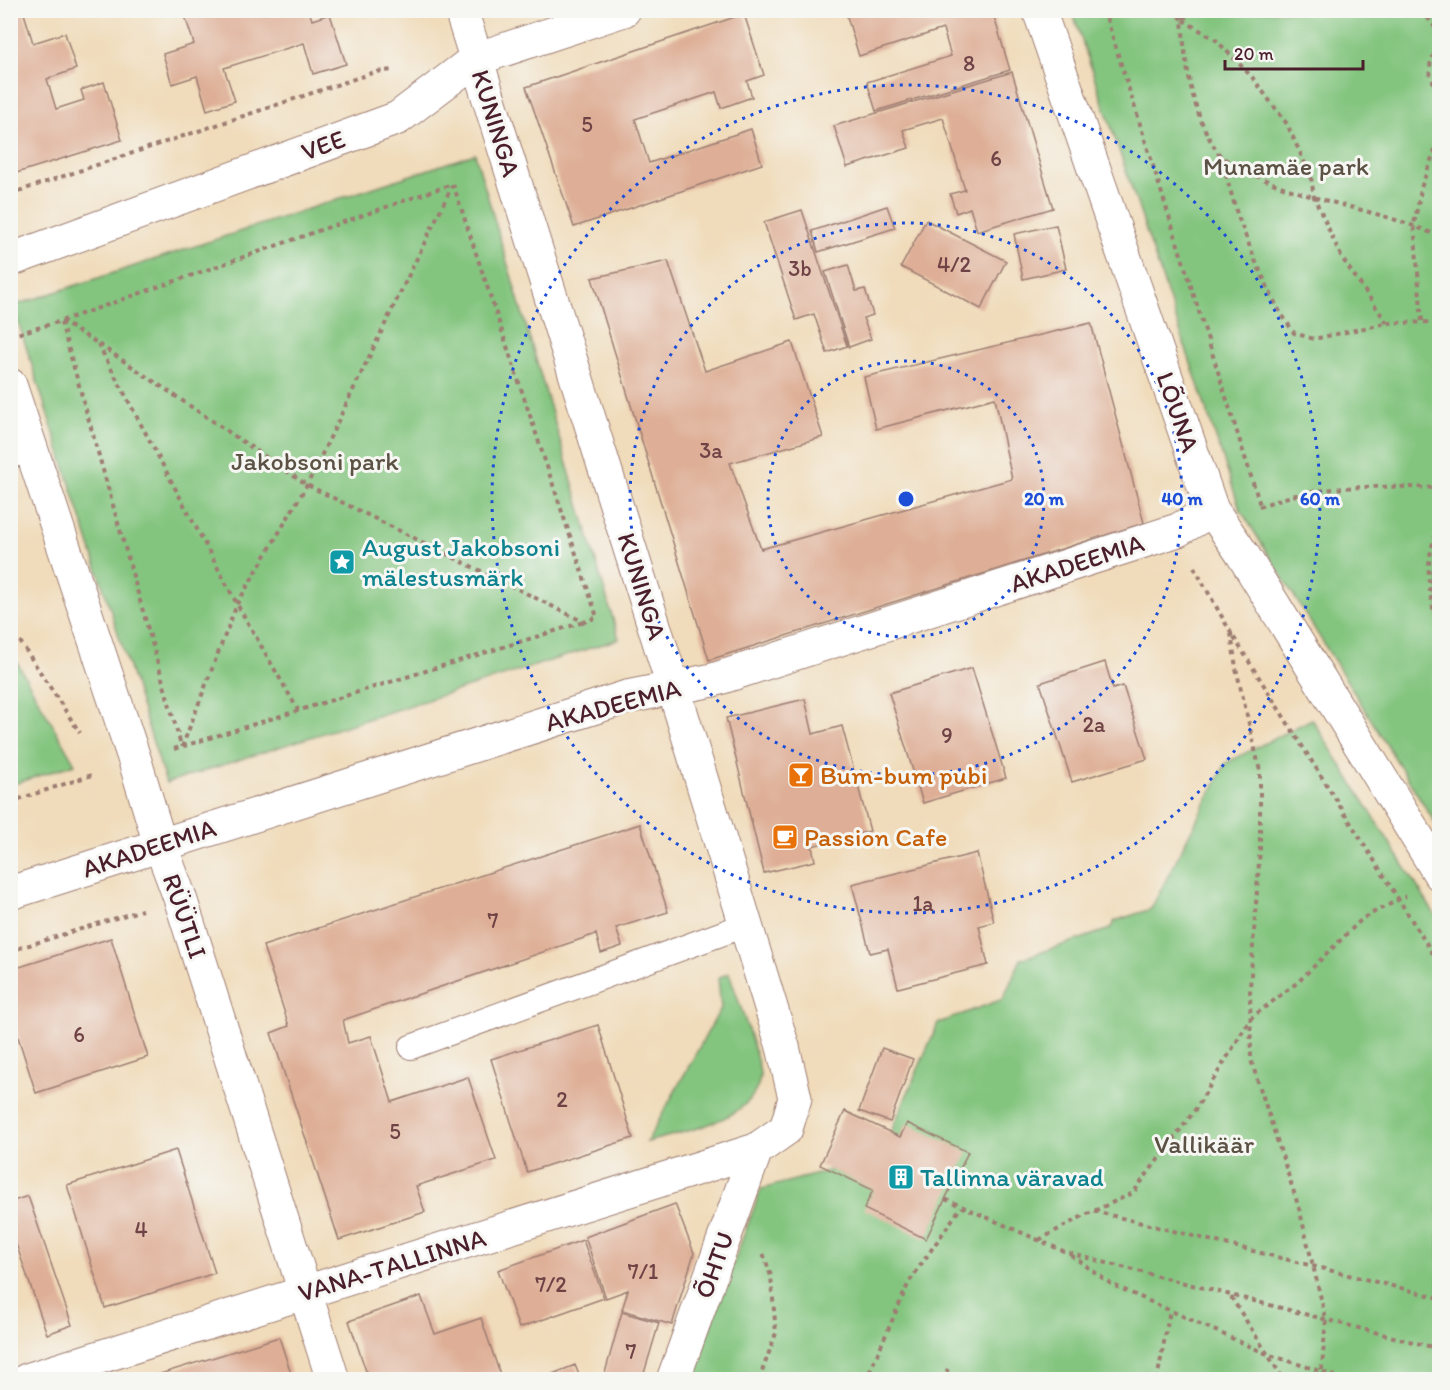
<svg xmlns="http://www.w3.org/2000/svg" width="1450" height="1390" viewBox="0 0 1450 1390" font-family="Itim,sans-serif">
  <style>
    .green { fill: #83c57f; stroke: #667255; stroke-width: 1.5 }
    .building { fill: #deaf96 }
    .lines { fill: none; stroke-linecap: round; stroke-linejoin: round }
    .service-casing { stroke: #9d7d72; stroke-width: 26 }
    .minor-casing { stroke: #9d7d72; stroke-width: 35 }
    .tertiary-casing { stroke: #9d7d72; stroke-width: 35 }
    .path { stroke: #9d7d72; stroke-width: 4; stroke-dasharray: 4.5 4.5; stroke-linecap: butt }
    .service { stroke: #fff; stroke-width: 24 }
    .minor { stroke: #fff; stroke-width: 33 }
    .tertiary { stroke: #fff; stroke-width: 33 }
    .ring { fill: none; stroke: #1d4ed8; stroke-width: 3; stroke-dasharray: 3 6 }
    .labels { text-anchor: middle; stroke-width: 6; stroke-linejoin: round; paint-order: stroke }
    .number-label { font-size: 22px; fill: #6f4346 }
    .street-label { font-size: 26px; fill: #4a1f2b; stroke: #f6f6f2 }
    .park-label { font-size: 26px; fill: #5b5144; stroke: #f6f6f2 }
    .culture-label { font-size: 26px; fill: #0d838f; stroke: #f6f6f2; text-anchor: start }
    .food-label { font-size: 26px; fill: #c56008; stroke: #f6f6f2; text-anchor: start }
    .centre { fill: #1d4ed8; stroke: #f6f6f2; stroke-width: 3 }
    .ring-label { font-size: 18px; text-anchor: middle; font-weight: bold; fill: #1d4ed8; stroke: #f6f6f2; stroke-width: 6; stroke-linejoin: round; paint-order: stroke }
  </style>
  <rect width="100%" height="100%" fill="#f6f6f2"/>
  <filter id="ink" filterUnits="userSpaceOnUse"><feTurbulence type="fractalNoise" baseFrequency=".0167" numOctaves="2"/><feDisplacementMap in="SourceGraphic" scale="12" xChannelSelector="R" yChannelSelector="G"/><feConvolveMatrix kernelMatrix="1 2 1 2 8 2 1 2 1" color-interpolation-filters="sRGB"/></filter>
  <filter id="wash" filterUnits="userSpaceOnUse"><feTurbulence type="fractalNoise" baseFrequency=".008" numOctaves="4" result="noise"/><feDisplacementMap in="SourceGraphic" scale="24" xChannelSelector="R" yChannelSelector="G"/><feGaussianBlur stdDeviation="1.35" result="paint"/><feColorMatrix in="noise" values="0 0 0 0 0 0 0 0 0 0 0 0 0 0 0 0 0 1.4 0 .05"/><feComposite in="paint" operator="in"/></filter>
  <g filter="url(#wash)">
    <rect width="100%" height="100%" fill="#f0dbba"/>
    <!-- green -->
    <path class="green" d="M 1072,11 L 1439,11 L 1439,829 L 1240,509 Z
      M 475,154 L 619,639 L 166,783 L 13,306 Z
      M 11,652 L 75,764 L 11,785 L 10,785 Z
      M 1312,719 L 1439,921 L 1439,1379 L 690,1380 L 761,1189 L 880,1157 L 938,1023 L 1003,999 L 1021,959 L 1110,929 L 1115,921 L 1151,909 L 1226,763 Z
      M 729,973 C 735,991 761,1063 760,1076 C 756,1121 681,1132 647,1142 L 721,1008 L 718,978 Z"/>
    <g id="blocks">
      <!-- building -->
      <path class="building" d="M 10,10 L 23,10 L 33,43 L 65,33 L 76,69 L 47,79 L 56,109 L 84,100 L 81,90 L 104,82 L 122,140 L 10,175 Z
        M 183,10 L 261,10 L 263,14 L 275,10 L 309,10 L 312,20 L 330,14 L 346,64 L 313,74 L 304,43 L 224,68 L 235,101 L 207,110 L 197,76 L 172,84 L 163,54 L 194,44 Z
        M 845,10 L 992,10 L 1010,70 L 876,111 L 867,82 L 951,56 L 943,29 L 859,56 Z
        M 744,14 L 764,75 L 747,81 L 752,97 L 721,108 L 716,92 L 635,119 L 649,163 L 751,129 L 762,164 L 574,227 L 526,87 Z
        M 1012,72 L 1053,208 L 977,231 L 970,208 L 956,213 L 950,194 L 965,190 L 943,118 L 903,130 L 909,148 L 847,167 L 834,126 Z
        M 887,206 L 895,228 L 818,252 L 812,231 Z
        M 802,210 L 847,346 L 827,353 L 814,314 L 796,320 L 764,222 Z
        M 926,220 L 1006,261 L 981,309 L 901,267 Z
        M 1056,225 L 1066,269 L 1023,279 L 1014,234 Z
        M 668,261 L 705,371 L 792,342 L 823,437 L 730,463 L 761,549 L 1012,479 L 995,398 L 876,429 L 864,377 L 1091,323 L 1144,523 L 709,660 L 592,278 Z
        M 848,265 L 856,291 L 865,289 L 873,315 L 863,318 L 871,339 L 849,347 L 825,272 Z
        M 1105,662 L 1113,689 L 1123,686 L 1147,759 L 1072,782 L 1040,683 Z
        M 972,668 L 1006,778 L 923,803 L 889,693 Z
        M 805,699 L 813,734 L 842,726 L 870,831 L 812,846 L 815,861 L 764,873 L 726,718 Z
        M 640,824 L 668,912 L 616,928 L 622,946 L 601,953 L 596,934 L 343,1020 L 348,1043 L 371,1036 L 392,1102 L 468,1077 L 496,1160 L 416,1186 L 425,1212 L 339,1240 L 271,1033 L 289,1026 L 263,946 Z
        M 977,853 L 994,922 L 979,926 L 988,965 L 898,988 L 888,949 L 870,953 L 852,884 Z
        M 111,938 L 148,1057 L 36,1093 L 10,1012 L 10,970 Z
        M 598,1025 L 633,1138 L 527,1172 L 491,1059 Z
        M 882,1048 L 913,1059 L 890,1122 L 859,1111 Z
        M 845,1111 L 900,1137 L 907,1123 L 968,1152 L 926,1239 L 864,1209 L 873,1190 L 820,1165 Z
        M 176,1150 L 215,1273 L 105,1308 L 67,1185 Z
        M 28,1196 L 72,1325 L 47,1334 L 10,1226 L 10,1202 Z
        M 675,1204 L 694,1253 L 672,1325 L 622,1310 L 628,1290 L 606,1298 L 585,1237 Z
        M 583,1240 L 604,1298 L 519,1328 L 498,1270 Z
        M 421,1296 L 435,1334 L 481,1318 L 500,1374 L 482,1380 L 369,1380 L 349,1321 Z
        M 622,1312 L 659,1323 L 642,1380 L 603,1380 Z
        M 279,1337 L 293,1380 L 144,1380 L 144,1379 Z
        M 575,1365 L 581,1380 L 540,1380 L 540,1379 Z"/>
    </g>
  </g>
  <g filter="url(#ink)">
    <use href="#blocks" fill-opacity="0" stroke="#9d7d72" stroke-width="1.5"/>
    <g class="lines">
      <defs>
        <path id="service" d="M 10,456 L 32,450
          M 411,1047 L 748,924"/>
        <path id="minor" d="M 10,385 L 135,761 L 160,844 L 180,898 L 333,1380
          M 1212,510 L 1243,555 L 1440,874
          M 27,1380 L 756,1150 L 786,1129 L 795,1098 L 783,1047 L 673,686
          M 673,1380 L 756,1150"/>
        <path id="tertiary" d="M 461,10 L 673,686
          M 10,260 L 398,118 L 476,59 L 624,10
          M 10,893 L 627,697 L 713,680 L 1178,530 L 1212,510 L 1039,10"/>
      </defs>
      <!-- service casing -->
      <use href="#service" class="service-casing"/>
      <!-- minor casing -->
      <use href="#minor" class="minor-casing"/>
      <!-- tertiary casing -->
      <use href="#tertiary" class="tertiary-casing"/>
      <!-- path -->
      <path class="path" d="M 1104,10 L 1260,505
        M 1172,10 L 1182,19 C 1185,65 1192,116 1219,154 C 1223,159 1232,163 1238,166 C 1300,203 1375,206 1440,237
        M 1422,10 L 1440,34
        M 1183,19 L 1200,10
        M 1183,20 L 1216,40 L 1252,77 L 1287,124 L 1311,177 L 1314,197 L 1342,258 L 1387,323
        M 1440,47 C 1427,60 1426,77 1440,90
        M 1221,157 L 1237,214 L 1255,260 L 1277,307 L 1294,333 L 1314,339 L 1387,323 L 1440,322
        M 10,194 L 375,72 L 392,70
        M 61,321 L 97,343 L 307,485 L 584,622 L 597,617 L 453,184
        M 1422,321 L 1414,224 L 1422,185 L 1440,136
        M 61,322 L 181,745
        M 10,336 L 61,321 L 452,184
        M 98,344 L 237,604 L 298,710
        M 1259,507 C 1316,483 1380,486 1440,488
        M 1440,526 C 1423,558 1427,596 1440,630
        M 1194,567 L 1231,633 L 1440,965
        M 10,626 L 80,733
        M 1231,633 L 1236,668 L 1260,771 L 1260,849 L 1250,987 L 1251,1060 L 1299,1208 L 1326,1319 L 1321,1380
        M 182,747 L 237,604 L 307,485 L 453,184
        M 174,749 L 584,622
        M 10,802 L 95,774
        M 10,951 L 142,910
        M 945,1199 L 1068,1253 L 1440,1349
        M 1094,1211 L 1440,1298
        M 1039,1240 L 1081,1217 L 1133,1193 L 1195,1110 L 1251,1018 L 1298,982 L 1363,918 L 1406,896
        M 1071,1255 L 1111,1284 L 1267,1354 L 1348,1380
        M 1231,1297 L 1284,1380
        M 759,1380 L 776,1333 L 771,1276 L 763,1253
        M 866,1380 L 909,1282 L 961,1207
        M 942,1380 L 948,1369
        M 1157,1380 L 1170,1310"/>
      <!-- service -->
      <use href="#service" class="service"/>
      <!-- minor -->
      <use href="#minor" class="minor"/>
      <!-- tertiary -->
      <use href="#tertiary" class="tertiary"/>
    </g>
  </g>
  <!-- distance rings -->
  <g class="ring">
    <circle cx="906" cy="499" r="138"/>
    <circle cx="906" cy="499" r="276"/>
    <circle cx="906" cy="499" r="414"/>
  </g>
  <!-- icons -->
  <defs>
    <symbol id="sight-square" viewBox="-11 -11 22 22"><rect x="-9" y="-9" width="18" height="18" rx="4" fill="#0f9aa8" stroke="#f6f6f2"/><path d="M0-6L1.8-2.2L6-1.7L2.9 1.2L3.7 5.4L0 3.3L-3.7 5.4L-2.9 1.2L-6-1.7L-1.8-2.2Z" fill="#fff"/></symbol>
    <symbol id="bar-square" viewBox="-11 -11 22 22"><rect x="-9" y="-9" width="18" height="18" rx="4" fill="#e8710a" stroke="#f6f6f2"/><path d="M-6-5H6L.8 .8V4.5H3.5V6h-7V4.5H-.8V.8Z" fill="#fff"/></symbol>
    <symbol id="cafe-square" viewBox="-11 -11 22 22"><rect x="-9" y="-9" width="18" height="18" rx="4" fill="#e8710a" stroke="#f6f6f2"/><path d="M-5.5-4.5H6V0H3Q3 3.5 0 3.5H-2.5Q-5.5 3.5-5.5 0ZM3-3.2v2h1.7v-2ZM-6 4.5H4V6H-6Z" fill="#fff"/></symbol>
    <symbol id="building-square" viewBox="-11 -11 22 22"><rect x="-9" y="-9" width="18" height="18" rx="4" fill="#0f9aa8" stroke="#f6f6f2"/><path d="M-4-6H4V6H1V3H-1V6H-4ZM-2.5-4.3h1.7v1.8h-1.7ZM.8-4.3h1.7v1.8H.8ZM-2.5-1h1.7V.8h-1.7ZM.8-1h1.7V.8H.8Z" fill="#fff"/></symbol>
  </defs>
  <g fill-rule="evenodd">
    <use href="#sight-square" x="327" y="547" width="30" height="30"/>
    <use href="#bar-square" x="786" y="760" width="30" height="30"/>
    <use href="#cafe-square" x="770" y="822" width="30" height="30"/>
    <use href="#building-square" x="886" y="1162" width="30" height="30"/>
  </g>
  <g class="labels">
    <!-- number labels -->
    <g class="number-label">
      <text x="969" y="71">8</text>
      <text x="587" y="132">5</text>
      <text x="996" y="166">6</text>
      <text x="954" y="272">4/2</text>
      <text x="800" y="276">3b</text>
      <text x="711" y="458">3a</text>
      <text x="1094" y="732">2a</text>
      <text x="947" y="743">9</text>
      <text x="923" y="911">1a</text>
      <text x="493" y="928">7</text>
      <text x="79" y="1042">6</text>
      <text x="562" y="1107">2</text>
      <text x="395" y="1139">5</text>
      <text x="141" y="1237">4</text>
      <text x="643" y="1279">7/1</text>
      <text x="551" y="1292">7/2</text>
      <text x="631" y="1359">7</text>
    </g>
    <!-- street labels -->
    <g class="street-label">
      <text transform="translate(496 123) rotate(73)" y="9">KUNINGA</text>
      <text transform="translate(323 145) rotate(-20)" y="9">VEE</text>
      <text transform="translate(1178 412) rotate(71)" y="9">LÕUNA</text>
      <text transform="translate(1077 563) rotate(-18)" y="9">AKADEEMIA</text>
      <text transform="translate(642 586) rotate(73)" y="9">KUNINGA</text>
      <text transform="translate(613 705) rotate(-15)" y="9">AKADEEMIA</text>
      <text transform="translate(149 848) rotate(-18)" y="9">AKADEEMIA</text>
      <text transform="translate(185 916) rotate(71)" y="9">RÜÜTLI</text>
      <text transform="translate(392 1265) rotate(-17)" y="9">VANA-TALLINNA</text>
      <text transform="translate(714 1265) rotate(-70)" y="9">ÕHTU</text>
    </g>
    <!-- park labels -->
    <g class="park-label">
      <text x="1286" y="175">Munamäe park</text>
      <text x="315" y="470">Jakobsoni park</text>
      <text x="1204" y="1153">Vallikäär</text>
    </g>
    <!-- culture labels -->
    <g class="culture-label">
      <text x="362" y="556">August Jakobsoni<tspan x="362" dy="30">mälestusmärk</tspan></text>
      <text x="920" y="1186">Tallinna väravad</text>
    </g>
    <!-- food labels -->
    <g class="food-label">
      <text x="820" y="784">Bum-bum pubi</text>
      <text x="804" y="846">Passion Cafe</text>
    </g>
  </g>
  <circle cx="906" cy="499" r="9" class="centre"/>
  <g class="ring-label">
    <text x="1044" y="505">20 m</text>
    <text x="1182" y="505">40 m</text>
    <text x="1320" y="505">60 m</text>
  </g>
  <!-- margin -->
  <rect width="1450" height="1390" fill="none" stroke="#f6f6f2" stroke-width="36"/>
  <!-- scale -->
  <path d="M1225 60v9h138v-9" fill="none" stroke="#4a1f2b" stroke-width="3"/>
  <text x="1234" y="60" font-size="18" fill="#4a1f2b" stroke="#f6f6f2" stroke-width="4.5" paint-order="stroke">20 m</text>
</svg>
